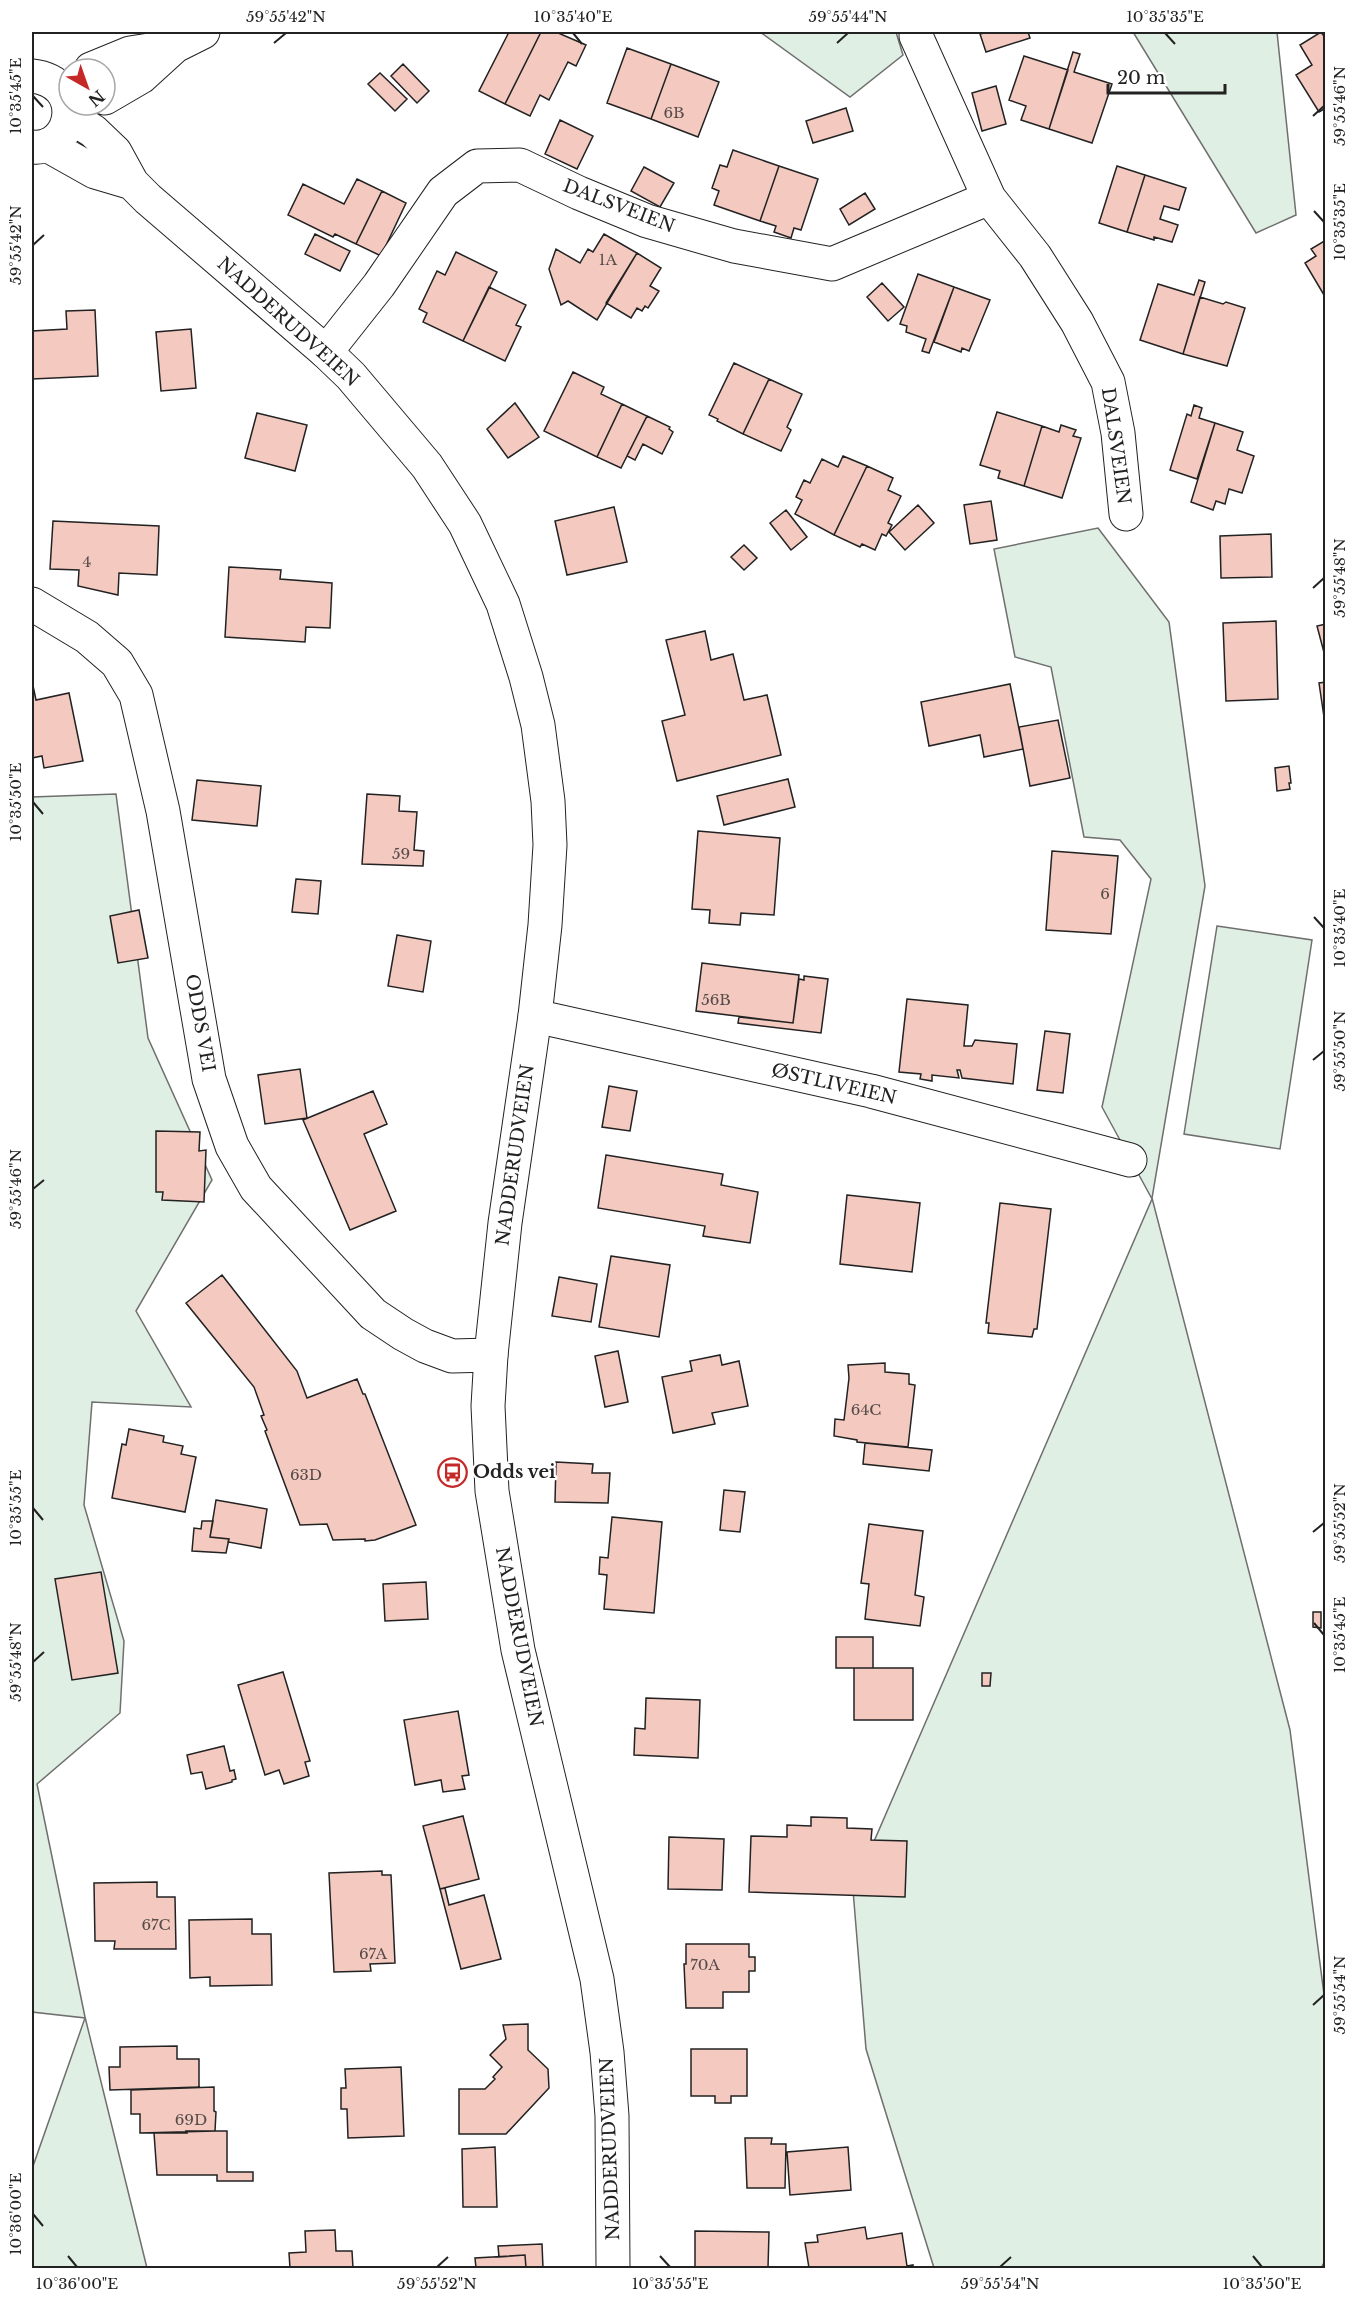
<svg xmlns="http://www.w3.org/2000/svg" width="1357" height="2300" viewBox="0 0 1357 2300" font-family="'Libre Baskerville',serif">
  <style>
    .green { fill: #e0efe3; stroke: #6f6f6f; stroke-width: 1.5 }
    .building { fill: #f3c9c0; stroke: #222; stroke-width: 1.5 }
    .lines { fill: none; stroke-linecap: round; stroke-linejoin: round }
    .street-casing { stroke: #222; stroke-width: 35 }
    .secondary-casing { stroke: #222; stroke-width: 35 }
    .street { stroke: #fff; stroke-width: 33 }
    .secondary { stroke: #fff; stroke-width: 33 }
    .ticks { fill: none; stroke: #222; stroke-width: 2 }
    .labels { text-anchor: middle; stroke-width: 4.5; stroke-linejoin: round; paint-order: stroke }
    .number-label { font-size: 15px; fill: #564c4a }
    .street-label { font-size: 18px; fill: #222; stroke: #fff }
    .poi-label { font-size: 18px; font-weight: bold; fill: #222; stroke: #fff; text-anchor: start }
    .neatline { fill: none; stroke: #222; stroke-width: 2 }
    .ticks-label { font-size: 15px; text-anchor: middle; fill: #222 }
  </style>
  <rect width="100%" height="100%" fill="#fff"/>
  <!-- green -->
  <path class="green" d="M 760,32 L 896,32 L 903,55 L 850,97 Z
    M 1133,32 L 1277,32 L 1296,215 L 1256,233 Z
    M 1098,528 L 1169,622 L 1205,886 L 1152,1198 L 1290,1730 L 1326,2010 L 1326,2259 L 1321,2268 L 934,2268 L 866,2049 L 853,1890 L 1152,1199 L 1102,1107 L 1151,879 L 1120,840 L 1084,837 L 1051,667 L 1015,657 L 994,549 Z
    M 116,794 L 148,1038 L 212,1180 L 136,1311 L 191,1407 L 92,1402 L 84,1505 L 124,1641 L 120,1713 L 37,1784 L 85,2017 L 147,2268 L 32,2268 L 32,2169 L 85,2018 L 32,2012 L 32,797 Z
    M 1217,926 L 1312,940 L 1280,1149 L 1184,1134 Z"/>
  <!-- building -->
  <path class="building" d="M 509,32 L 541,32 L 505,104 L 479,91 Z
    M 541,32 L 556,32 L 586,45 L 576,66 L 568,62 L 549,100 L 540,95 L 530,116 L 505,104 Z
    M 988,32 L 1028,32 L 1030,38 L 986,52 L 980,34 Z
    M 1321,32 L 1326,39 L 1326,108 L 1319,112 L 1296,75 L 1312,65 L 1300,45 Z
    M 627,48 L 671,64 L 651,119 L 607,103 Z
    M 1073,52 L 1080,54 L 1074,72 L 1112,84 L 1092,143 L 1049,129 Z
    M 1024,56 L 1068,70 L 1049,129 L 1021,120 L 1026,106 L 1009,100 Z
    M 403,64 L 429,91 L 417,103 L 391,76 Z
    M 671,64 L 719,82 L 698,137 L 651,119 Z
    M 380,73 L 407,99 L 395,111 L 368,84 Z
    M 996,86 L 1006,124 L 982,131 L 972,93 Z
    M 846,108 L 853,131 L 813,143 L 806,121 Z
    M 560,120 L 593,136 L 577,169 L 545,154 Z
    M 733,150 L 779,166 L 760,221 L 714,205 L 719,191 L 712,188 L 720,165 L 727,167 Z
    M 779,166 L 818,179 L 801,230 L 794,228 L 791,238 L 774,232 L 776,226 L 760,221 Z
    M 1117,166 L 1145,175 L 1127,232 L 1099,223 Z
    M 644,167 L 674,183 L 660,207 L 631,191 Z
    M 1145,175 L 1186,188 L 1179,210 L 1164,206 L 1160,219 L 1178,225 L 1172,242 L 1154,237 L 1154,240 L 1127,232 Z
    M 357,179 L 382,191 L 356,244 L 335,234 L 333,237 L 288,215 L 303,184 L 344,204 Z
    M 382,191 L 406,203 L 381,256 L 356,244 Z
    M 865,193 L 875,209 L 849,225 L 840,209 Z
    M 315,234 L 350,251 L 340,271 L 305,254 Z
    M 604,234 L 637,253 L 597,320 L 568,301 L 561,305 L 549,269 L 556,249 L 580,263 L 588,249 L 593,252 Z
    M 1326,240 L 1326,293 L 1324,295 L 1305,263 L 1316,256 L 1311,249 Z
    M 456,252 L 497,272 L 463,341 L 423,322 L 427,313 L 419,309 L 437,271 L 445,275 Z
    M 637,253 L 661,268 L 650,286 L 659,291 L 648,308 L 645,306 L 642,311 L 637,308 L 631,318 L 606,303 Z
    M 918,274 L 954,287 L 929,353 L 922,351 L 926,339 L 906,332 L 907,326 L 900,324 Z
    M 1199,280 L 1205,282 L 1183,354 L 1140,340 L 1158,284 L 1194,295 Z
    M 882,283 L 904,307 L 888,321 L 867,297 Z
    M 489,287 L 526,305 L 516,325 L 521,327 L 505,361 L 463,341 Z
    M 954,287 L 990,300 L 969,351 L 962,348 L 961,352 L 934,342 Z
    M 1200,297 L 1223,304 L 1226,302 L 1245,308 L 1227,366 L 1183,354 Z
    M 95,310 L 98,376 L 32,379 L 32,331 L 67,329 L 66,311 Z
    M 191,329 L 196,388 L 161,391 L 156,332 Z
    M 734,363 L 769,379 L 743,434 L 717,421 L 718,419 L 709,415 Z
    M 573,372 L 604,387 L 601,394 L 622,404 L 597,457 L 544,431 Z
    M 769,379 L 802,394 L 787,427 L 791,430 L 781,451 L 743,434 Z
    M 515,403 L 539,437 L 508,458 L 487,429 Z
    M 622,404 L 647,416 L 621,468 L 597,457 Z
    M 1194,405 L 1202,408 L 1199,418 L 1215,423 L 1197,479 L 1170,470 L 1187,414 L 1191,416 Z
    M 997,412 L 1042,426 L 1024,486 L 998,478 L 1000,471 L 980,465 Z
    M 257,413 L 307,425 L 295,471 L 245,458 Z
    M 647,416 L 670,427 L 669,429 L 673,432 L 662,454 L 643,444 L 635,460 L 627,456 Z
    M 1215,423 L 1243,432 L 1237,450 L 1254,456 L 1242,493 L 1229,489 L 1225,504 L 1216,501 L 1213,510 L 1191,502 Z
    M 1061,425 L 1076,430 L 1073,436 L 1081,438 L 1062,498 L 1024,486 L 1042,426 L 1059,432 Z
    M 843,456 L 867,466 L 834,535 L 795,514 L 802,500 L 796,497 L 804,480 L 810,483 L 822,459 L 838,467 Z
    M 867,466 L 893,478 L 888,490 L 901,496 L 888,523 L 892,525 L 886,536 L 882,534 L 875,550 L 862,544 L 860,547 L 834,535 Z
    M 991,501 L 997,540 L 970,544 L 964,505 Z
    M 918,505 L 934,523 L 905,550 L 889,532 Z
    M 614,507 L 627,562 L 567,575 L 555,521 Z
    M 786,510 L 807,537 L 791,550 L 770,523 Z
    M 53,521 L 159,526 L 157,575 L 119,573 L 118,595 L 78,586 L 79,570 L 50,569 Z
    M 1271,534 L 1272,577 L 1221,578 L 1220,536 Z
    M 744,545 L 757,558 L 744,570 L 731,557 Z
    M 229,567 L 281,570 L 280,579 L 332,583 L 330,628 L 306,627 L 305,642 L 225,637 Z
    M 1276,621 L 1278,699 L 1226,701 L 1223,623 Z
    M 1326,624 L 1326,660 L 1317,626 Z
    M 705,631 L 711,660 L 733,654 L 744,700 L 767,695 L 781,755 L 677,781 L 662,721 L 685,715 L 666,640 Z
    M 32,681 L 36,700 L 69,693 L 83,761 L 44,768 L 42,756 L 32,758 Z
    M 1326,682 L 1326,717 L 1324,717 L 1319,683 Z
    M 1010,684 L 1023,749 L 984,757 L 980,735 L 929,746 L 921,702 Z
    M 1058,720 L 1070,778 L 1030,786 L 1019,727 Z
    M 1289,766 L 1291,783 L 1289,783 L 1290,789 L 1277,791 L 1275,768 Z
    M 788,779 L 795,807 L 724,825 L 717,796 Z
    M 197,780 L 261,786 L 257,826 L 192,820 Z
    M 367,794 L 400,796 L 399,811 L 417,812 L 414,850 L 424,851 L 423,866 L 362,864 Z
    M 698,831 L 780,838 L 774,915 L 741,913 L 740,925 L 709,923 L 710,910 L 692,909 Z
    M 1052,851 L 1118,856 L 1111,934 L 1046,930 Z
    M 296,879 L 321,881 L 318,914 L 292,912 Z
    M 139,910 L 148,958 L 118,963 L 110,916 Z
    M 397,935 L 431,941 L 423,992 L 388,986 Z
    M 702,963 L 799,975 L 793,1023 L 696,1011 Z
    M 804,976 L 828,979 L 821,1033 L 738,1023 L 739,1017 L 793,1023 L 799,979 L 804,980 Z
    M 907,999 L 968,1005 L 964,1046 L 972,1046 L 975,1040 L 1017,1044 L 1013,1084 L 962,1078 L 960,1070 L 957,1070 L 959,1078 L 932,1075 L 932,1081 L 920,1079 L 921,1074 L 899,1072 Z
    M 1045,1031 L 1070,1034 L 1063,1093 L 1037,1090 Z
    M 300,1069 L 307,1118 L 265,1124 L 258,1075 Z
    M 609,1086 L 637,1091 L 630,1131 L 602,1127 Z
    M 373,1091 L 387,1124 L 364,1134 L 396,1211 L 350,1230 L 303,1120 Z
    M 156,1131 L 200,1132 L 199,1151 L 206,1150 L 204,1202 L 162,1200 L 163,1192 L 156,1192 Z
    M 606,1155 L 723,1174 L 721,1185 L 758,1192 L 750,1243 L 703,1236 L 705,1226 L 598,1208 Z
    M 847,1195 L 920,1203 L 912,1272 L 840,1264 Z
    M 1000,1203 L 1051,1209 L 1037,1329 L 1034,1329 L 1032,1337 L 988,1333 L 989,1323 L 986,1323 Z
    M 611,1256 L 670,1265 L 659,1337 L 599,1327 Z
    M 222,1275 L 297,1371 L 307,1398 L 357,1379 L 363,1394 L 365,1394 L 416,1525 L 375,1540 L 365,1541 L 365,1539 L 333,1540 L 327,1524 L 300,1525 L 265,1431 L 267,1430 L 261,1416 L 264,1415 L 254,1387 L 186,1303 Z
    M 559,1277 L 597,1284 L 591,1322 L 552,1316 Z
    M 618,1351 L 628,1402 L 605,1407 L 595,1356 Z
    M 720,1355 L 722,1365 L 739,1361 L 748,1406 L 712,1413 L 715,1424 L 673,1433 L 662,1377 L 692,1371 L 690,1361 Z
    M 885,1363 L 885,1372 L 909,1374 L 909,1384 L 915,1385 L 908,1447 L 857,1442 L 857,1440 L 834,1436 L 835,1419 L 844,1420 L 849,1378 L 848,1365 Z
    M 129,1429 L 164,1436 L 163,1442 L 183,1446 L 181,1454 L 196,1457 L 185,1512 L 112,1498 L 122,1444 L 126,1445 Z
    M 865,1443 L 932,1450 L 929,1471 L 863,1464 Z
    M 556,1462 L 593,1464 L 592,1473 L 610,1473 L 608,1503 L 555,1502 Z
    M 724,1490 L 745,1492 L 740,1532 L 720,1530 Z
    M 216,1500 L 267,1509 L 261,1548 L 228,1542 L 229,1539 L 210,1537 Z
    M 612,1517 L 662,1522 L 654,1613 L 604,1609 L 607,1575 L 599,1574 L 600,1557 L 608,1558 Z
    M 202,1521 L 213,1521 L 210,1537 L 229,1539 L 226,1553 L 192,1551 L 194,1528 L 201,1529 Z
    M 869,1524 L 923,1531 L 915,1595 L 924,1597 L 920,1626 L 865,1619 L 869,1584 L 861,1583 Z
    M 101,1572 L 118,1673 L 72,1680 L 55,1579 Z
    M 426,1582 L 428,1619 L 385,1621 L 383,1584 Z
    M 1313,1612 L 1321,1612 L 1321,1628 L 1313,1627 Z
    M 836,1637 L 873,1637 L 873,1668 L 836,1668 Z
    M 854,1668 L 913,1668 L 913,1720 L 854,1720 Z
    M 283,1672 L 310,1761 L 305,1762 L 309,1776 L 284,1784 L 279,1770 L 265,1775 L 238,1685 Z
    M 982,1673 L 991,1673 L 990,1686 L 982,1686 Z
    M 646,1698 L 700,1700 L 698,1758 L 634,1755 L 635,1728 L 645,1729 Z
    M 458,1711 L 469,1775 L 462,1776 L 465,1789 L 443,1792 L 441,1780 L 415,1785 L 404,1720 Z
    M 224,1746 L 230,1771 L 234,1770 L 236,1779 L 232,1780 L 232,1782 L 206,1789 L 202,1772 L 191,1774 L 187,1755 Z
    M 463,1816 L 479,1879 L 440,1889 L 423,1826 Z
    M 811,1817 L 847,1818 L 847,1828 L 872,1829 L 871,1840 L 907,1841 L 905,1897 L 749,1892 L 751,1836 L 787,1837 L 787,1825 L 811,1826 Z
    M 669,1837 L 724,1839 L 722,1890 L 668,1889 Z
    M 382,1871 L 382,1875 L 391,1875 L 395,1963 L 370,1964 L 371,1971 L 334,1972 L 329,1873 Z
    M 157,1882 L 157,1897 L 175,1897 L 176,1949 L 114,1949 L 115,1941 L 95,1941 L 94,1883 Z
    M 445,1888 L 449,1905 L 484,1895 L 501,1959 L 461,1969 L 440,1889 Z
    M 252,1919 L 252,1934 L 271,1934 L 272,1985 L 210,1986 L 210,1977 L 190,1978 L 189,1920 Z
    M 686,1944 L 749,1944 L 749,1957 L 755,1957 L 755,1971 L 749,1971 L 749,1992 L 723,1992 L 723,2008 L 686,2008 L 684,1964 L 686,1964 Z
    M 528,2024 L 528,2050 L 548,2069 L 549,2088 L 506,2134 L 459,2134 L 459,2089 L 485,2089 L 495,2079 L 493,2077 L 502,2067 L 490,2055 L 506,2039 L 503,2025 Z
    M 177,2046 L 177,2059 L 199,2059 L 199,2087 L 110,2090 L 109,2067 L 120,2067 L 120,2047 Z
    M 691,2049 L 747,2049 L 747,2096 L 731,2096 L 731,2103 L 715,2103 L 715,2096 L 691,2096 Z
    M 401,2067 L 404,2136 L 348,2138 L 347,2109 L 341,2109 L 341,2088 L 346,2088 L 345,2069 Z
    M 214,2087 L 214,2111 L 216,2112 L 215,2131 L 140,2133 L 140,2114 L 131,2114 L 131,2090 Z
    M 186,2131 L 227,2131 L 227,2172 L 253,2172 L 253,2181 L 217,2181 L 217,2175 L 157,2175 L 154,2133 L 187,2133 Z
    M 745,2138 L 772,2138 L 771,2144 L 786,2144 L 785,2188 L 747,2188 Z
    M 495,2147 L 497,2207 L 463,2207 L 462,2149 Z
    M 848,2147 L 851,2190 L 790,2195 L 787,2152 Z
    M 865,2227 L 867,2239 L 902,2233 L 907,2266 L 913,2265 L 913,2268 L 822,2268 L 822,2267 L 809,2268 L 805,2243 L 818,2242 L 817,2235 Z
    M 335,2230 L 336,2251 L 352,2251 L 353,2268 L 290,2268 L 289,2253 L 306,2252 L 305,2231 Z
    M 695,2231 L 769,2232 L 768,2268 L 695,2268 Z
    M 542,2244 L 543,2268 L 526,2268 L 525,2255 L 499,2257 L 498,2246 Z
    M 525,2255 L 526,2268 L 476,2268 L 475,2258 Z"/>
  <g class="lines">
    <defs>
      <path id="street" d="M 916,36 L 989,198 L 1035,256 L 1077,322 L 1108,382 L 1118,433 L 1126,514
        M 326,352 L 379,285 L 443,192 L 477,166 L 520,165 L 579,193 L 647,221 L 734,246 L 832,264 L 989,198
        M 32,604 L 87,637 L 117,663 L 136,695 L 163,811 L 209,1079 L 232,1146 L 256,1188 L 373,1314 L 403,1334 L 425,1346 L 452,1356 L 491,1355
        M 535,1016 L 871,1091 L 1130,1160"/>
      <path id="secondary" d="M 91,69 L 130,53 L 175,46
        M 32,76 C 87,82 75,151 32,147
        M 105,98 L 141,77 L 175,46 L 203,32
        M 69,116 L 93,131 L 115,152 L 132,183 L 148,199 L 326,352 L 351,376 L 427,466 L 465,524 L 503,604 L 526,677 L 538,725 L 548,801 L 550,845 L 545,925 L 535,1016 L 505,1223 L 491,1355 L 488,1406 L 492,1491 L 518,1650 L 597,1979 L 607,2052 L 612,2116 L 613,2268
        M 47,145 L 95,172 L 132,183"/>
    </defs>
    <!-- street casing -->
    <use href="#street" class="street-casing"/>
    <!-- secondary casing -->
    <use href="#secondary" class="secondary-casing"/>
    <!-- street -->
    <use href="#street" class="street"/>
    <!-- secondary -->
    <use href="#secondary" class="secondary"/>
  </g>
  <!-- ticks -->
  <path class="ticks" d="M 573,33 L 582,44M 1165,33 L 1175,44M 274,43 L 286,33M 837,43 L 848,33M 33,96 L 43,107M 1313,116 L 1324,106M 1314,211 L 1324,222M 33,245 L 44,235M 1313,588 L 1324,578M 33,802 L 43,814M 1314,917 L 1324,928M 1313,1060 L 1324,1051M 33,1189 L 44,1180M 33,1508 L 43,1520M 1313,1532 L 1324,1523M 1314,1623 L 1324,1635M 33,1662 L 44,1652M 1313,2005 L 1324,1995M 33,2214 L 43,2226M 68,2256 L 77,2267M 660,2256 L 670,2267M 1253,2256 L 1262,2267M 437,2267 L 448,2257M 1000,2267 L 1011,2257"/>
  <!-- icons -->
  <defs>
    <symbol id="bus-ring" viewBox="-11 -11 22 22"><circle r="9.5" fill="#fff" stroke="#c62828" stroke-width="1.5"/><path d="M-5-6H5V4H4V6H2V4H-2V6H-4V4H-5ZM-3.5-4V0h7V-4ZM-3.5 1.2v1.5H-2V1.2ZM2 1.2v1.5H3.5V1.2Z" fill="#c62828"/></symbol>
  </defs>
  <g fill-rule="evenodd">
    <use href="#bus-ring" x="436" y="1456" width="33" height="33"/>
  </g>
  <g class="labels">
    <!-- number labels -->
    <g class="number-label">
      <text x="674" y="118">6B</text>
      <text x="608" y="265">1A</text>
      <text x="87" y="567">4</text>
      <text x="401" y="859">59</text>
      <text x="1105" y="899">6</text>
      <text x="716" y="1005">56B</text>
      <text x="866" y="1415">64C</text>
      <text x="306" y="1480">63D</text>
      <text x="156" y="1930">67C</text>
      <text x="373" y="1959">67A</text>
      <text x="705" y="1970">70A</text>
      <text x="191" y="2125">69D</text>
    </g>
    <!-- street labels -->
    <g class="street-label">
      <text transform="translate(619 206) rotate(21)" y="6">DALSVEIEN</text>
      <text transform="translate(288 322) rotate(42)" y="6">NADDERUDVEIEN</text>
      <text transform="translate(1116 446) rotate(82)" y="6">DALSVEIEN</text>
      <text transform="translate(200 1023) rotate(80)" y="6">ODDS VEI</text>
      <text transform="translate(834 1084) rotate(13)" y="6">ØSTLIVEIEN</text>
      <text transform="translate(515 1155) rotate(-82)" y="6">NADDERUDVEIEN</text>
      <text transform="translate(519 1637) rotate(79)" y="6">NADDERUDVEIEN</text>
      <text transform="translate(610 2149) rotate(-92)" y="6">NADDERUDVEIEN</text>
    </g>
    <!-- poi labels -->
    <g class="poi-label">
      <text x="473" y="1478">Odds vei</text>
    </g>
  </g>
  <!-- border -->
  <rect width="1357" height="2300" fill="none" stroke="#ffffff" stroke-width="66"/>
  <!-- north arrow -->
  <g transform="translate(87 87) rotate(140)"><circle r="28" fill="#ffffff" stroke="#a7a7a7" stroke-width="1.5"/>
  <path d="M0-4.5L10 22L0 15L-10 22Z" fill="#c62828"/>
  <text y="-9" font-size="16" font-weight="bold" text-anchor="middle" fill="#222222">N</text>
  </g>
  <!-- scale -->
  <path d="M1108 84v9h117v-9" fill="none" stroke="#222222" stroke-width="3"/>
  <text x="1117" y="84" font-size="18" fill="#222222" stroke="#ffffff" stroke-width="4.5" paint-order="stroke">20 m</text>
  <rect x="33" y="33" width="1291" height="2234" class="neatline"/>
  <g class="ticks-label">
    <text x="286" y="22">59°55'42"N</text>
    <text x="573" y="22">10°35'40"E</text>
    <text x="848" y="22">59°55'44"N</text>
    <text x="1165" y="22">10°35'35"E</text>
    <text transform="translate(16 96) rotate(-90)" y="5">10°35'45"E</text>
    <text transform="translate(1340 106) rotate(-90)" y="5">59°55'46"N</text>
    <text transform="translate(1340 222) rotate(-90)" y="5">10°35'35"E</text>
    <text transform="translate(16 245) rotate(-90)" y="5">59°55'42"N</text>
    <text transform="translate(1340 578) rotate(-90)" y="5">59°55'48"N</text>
    <text transform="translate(16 802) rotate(-90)" y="5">10°35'50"E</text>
    <text transform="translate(1340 928) rotate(-90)" y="5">10°35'40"E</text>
    <text transform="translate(1340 1051) rotate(-90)" y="5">59°55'50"N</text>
    <text transform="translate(16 1189) rotate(-90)" y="5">59°55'46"N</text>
    <text transform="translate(16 1508) rotate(-90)" y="5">10°35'55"E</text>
    <text transform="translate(1340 1523) rotate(-90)" y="5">59°55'52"N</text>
    <text transform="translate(1340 1635) rotate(-90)" y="5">10°35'45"E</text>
    <text transform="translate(16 1662) rotate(-90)" y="5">59°55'48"N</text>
    <text transform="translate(1340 1995) rotate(-90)" y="5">59°55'54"N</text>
    <text transform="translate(16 2214) rotate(-90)" y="5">10°36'00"E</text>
    <text x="77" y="2289">10°36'00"E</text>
    <text x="437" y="2289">59°55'52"N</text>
    <text x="670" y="2289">10°35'55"E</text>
    <text x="1000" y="2289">59°55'54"N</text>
    <text x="1262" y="2289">10°35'50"E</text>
  </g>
</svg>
